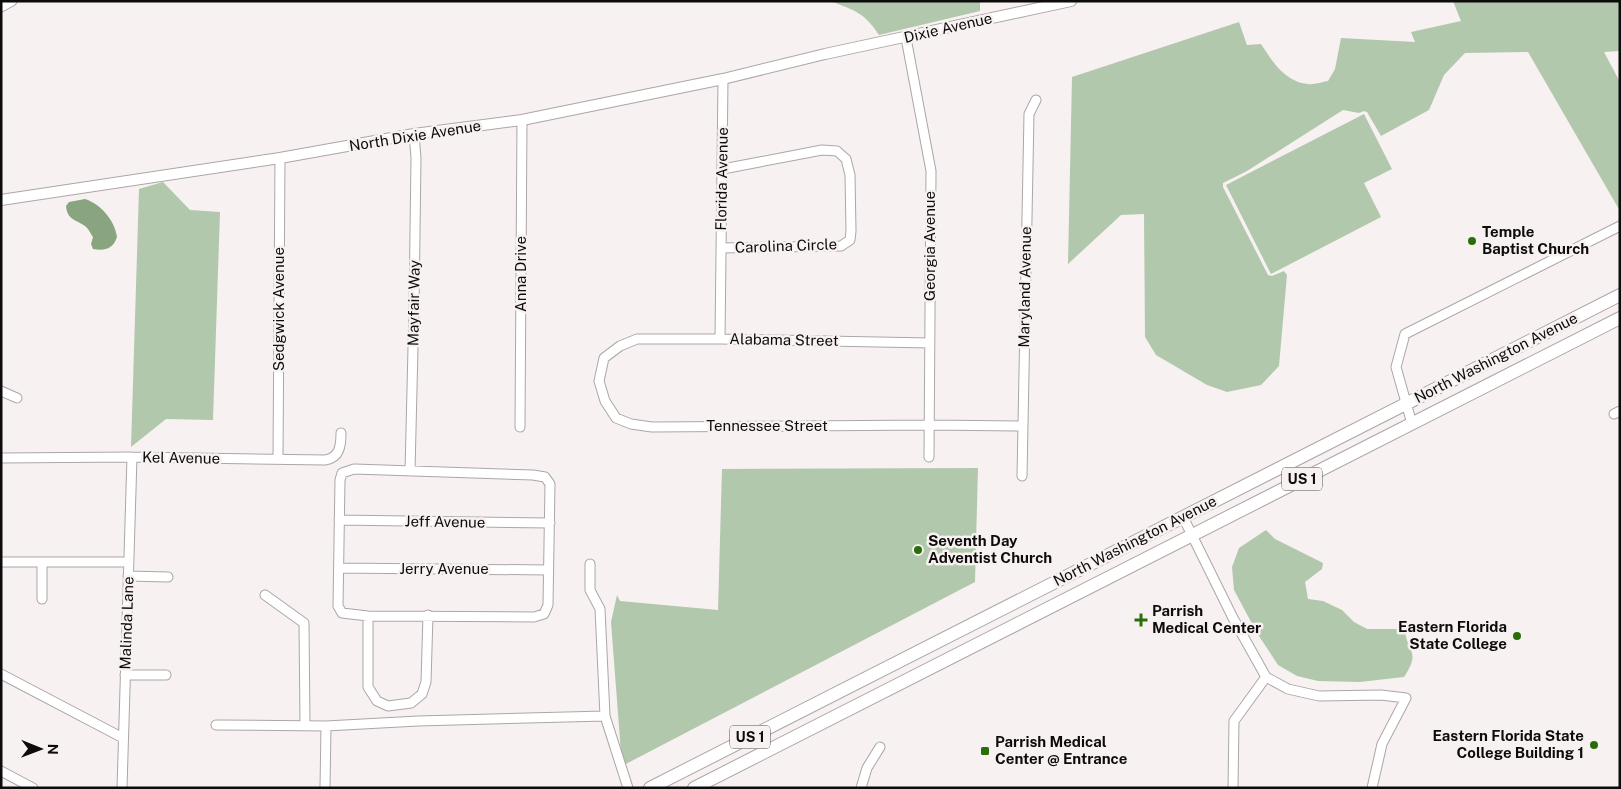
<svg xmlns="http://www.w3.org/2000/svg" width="1621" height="789" viewBox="0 0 1621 789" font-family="'Public Sans',sans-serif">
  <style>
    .green { fill: #b2c8ac }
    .water { fill: #88a580 }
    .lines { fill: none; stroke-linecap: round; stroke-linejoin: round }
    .minor-casing { stroke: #aca6a6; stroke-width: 11 }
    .tertiary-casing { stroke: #aca6a6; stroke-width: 12 }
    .primary-casing { stroke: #aca6a6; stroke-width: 14 }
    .minor { stroke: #fff; stroke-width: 9 }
    .tertiary { stroke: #fff; stroke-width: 10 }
    .primary { stroke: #fff; stroke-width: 12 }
    .poi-dot { fill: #296e09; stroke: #f7f1f1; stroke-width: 2 }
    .labels { text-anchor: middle; stroke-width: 5; stroke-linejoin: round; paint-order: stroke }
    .shield { fill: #f7f1f1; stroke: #535050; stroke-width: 1 }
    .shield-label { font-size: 14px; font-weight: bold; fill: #0d0b0b }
    .street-label { font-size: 15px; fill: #0d0b0b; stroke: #f7f1f1 }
    .poi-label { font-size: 15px; font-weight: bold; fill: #0d0b0b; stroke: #f7f1f1; text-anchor: start }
  </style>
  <rect width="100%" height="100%" fill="#f7f1f1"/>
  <!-- green -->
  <path class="green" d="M 831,1 L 980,1 L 980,11 L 879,35 C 864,12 855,11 831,1 Z
    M 1453,1 L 1620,1 L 1620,51 L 1604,52 L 1620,82 L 1620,211 L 1528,52 L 1465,53 L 1444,75 L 1429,110 L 1381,136 L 1367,112 L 1364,111 L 1359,113 L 1343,110 L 1247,171 L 1223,183 L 1223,187 L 1268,275 L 1272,276 L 1284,271 L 1287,275 L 1279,366 L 1261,385 L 1227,392 L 1207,385 L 1156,355 L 1145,337 L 1144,214 L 1121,215 L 1068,264 L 1072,77 L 1239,22 L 1247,45 L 1261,44 C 1272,61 1285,82 1308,84 C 1314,85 1322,82 1328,81 L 1335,69 L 1341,38 L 1415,42 L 1411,32 L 1461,21 Z
    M 1364,114 L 1392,169 L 1364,183 L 1381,217 L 1271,274 L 1226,185 Z
    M 163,182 L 190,210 L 220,212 L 213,420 L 166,419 L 131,447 L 139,189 Z
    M 978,468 L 975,582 L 622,766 L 611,622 L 617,595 L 620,601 L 718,610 L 722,469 Z
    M 1266,530 L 1275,539 L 1323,563 L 1322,569 L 1305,582 L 1308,599 L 1323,601 L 1342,610 L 1354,622 L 1367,629 L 1405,629 C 1406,652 1422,650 1404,677 L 1360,682 L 1318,681 L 1297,676 L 1278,665 L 1257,633 L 1234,590 L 1232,567 L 1239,548 Z"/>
  <!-- water -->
  <path class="water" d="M 85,199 C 101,204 115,221 117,237 C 113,249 105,251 93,249 L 91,244 L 93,237 C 90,233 89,229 85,226 C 77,220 67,220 66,206 L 69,202 Z"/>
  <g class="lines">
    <defs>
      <path id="minor" d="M 1,7 L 12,1
        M 906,38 L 931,171 L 929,457
        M 721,248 L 841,246 L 850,240 L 851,231 L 850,175 L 846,159 L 837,151 L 822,150 L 723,169
        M 720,339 L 723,79
        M 930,343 L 720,339 L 637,339 L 620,346 L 604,358 L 599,381 L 605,401 L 616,418 L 631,424 L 652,427 L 930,425 L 1023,426
        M 1,391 L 17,398
        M 1614,414 L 1620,411
        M 1412,424 L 1396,367 L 1405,334 L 1620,226
        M 520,427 L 522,120
        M 1,458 L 132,457 L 325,460 C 340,458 341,445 341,433
        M 278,459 L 280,158
        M 354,469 L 533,475 L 545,477 L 550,484 L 548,605 L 544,614 L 534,617 L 368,616 L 342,613 L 338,606 L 340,480 L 342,473 Z
        M 410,471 L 414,307 L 416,158 L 414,134
        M 1022,476 L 1029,114 L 1036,100
        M 1183,517 L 1233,618 L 1266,677 L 1288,689 L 1319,696 L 1381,695 L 1406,698 L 1382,744 L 1372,788
        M 339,520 L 550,523
        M 1,562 L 129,562
        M 42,563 L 42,599
        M 590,564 L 590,590 L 600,609 L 605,716 L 628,788
        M 339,568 L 548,570
        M 128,576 L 168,577
        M 265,595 L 304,623 L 305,725
        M 368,616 L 368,687 L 377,701 L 388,706 L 411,703 L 422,694 L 426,682 L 428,615
        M 1,674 L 123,738
        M 125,675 L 166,675
        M 216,725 L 326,726 L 418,721 L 605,716
        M 1,771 L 33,788
        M 122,788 L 132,457
        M 325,788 L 326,726
        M 861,788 L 867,768 L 880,747
        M 1233,788 L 1234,721 L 1266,677"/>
      <path id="tertiary" d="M 1,200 L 280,158 L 414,134 L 522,120 L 723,79 L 825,54 L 1071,1"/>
      <path id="primary" d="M 650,788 L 1620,295
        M 694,788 L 1620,318"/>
    </defs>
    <!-- minor casing -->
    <use href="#minor" class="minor-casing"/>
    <!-- tertiary casing -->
    <use href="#tertiary" class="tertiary-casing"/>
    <!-- primary casing -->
    <use href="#primary" class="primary-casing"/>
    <!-- minor -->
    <use href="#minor" class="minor"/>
    <!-- tertiary -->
    <use href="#tertiary" class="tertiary"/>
    <!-- primary -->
    <use href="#primary" class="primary"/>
  </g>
  <!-- markers -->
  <g class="poi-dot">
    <circle cx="1472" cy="241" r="5"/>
    <circle cx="918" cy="550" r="5"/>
    <path d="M1138.5 612.5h5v5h5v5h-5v5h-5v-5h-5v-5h5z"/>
    <circle cx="1517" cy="636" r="5"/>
    <circle cx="1594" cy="745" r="5"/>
    <rect x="980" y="746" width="10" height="10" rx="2.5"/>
  </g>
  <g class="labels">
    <!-- shield labels -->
    <g class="shield">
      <rect x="1282" y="467.5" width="40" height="23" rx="4"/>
      <rect x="730" y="725.5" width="40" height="23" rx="4"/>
    </g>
    <g class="shield-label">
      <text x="1302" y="484">US 1</text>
      <text x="750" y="742">US 1</text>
    </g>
    <!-- street labels -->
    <g class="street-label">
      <text transform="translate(948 28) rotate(-13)" y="5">Dixie Avenue</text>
      <text transform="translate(415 136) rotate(-9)" y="5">North Dixie Avenue</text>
      <text transform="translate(722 179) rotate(-89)" y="5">Florida Avenue</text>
      <text transform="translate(786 246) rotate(-2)" y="5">Carolina Circle</text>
      <text transform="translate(930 246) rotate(-90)" y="5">Georgia Avenue</text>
      <text transform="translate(521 274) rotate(-90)" y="5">Anna Drive</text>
      <text transform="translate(1025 287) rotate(-89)" y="5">Maryland Avenue</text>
      <text transform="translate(414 303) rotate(-89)" y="5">Mayfair Way</text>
      <text transform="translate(279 309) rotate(-90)" y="5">Sedgwick Avenue</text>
      <text transform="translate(784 340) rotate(1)" y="5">Alabama Street</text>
      <text transform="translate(1496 358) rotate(-27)" y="5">North Washington Avenue</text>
      <text x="767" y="431">Tennessee Street</text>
      <text transform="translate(181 458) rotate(1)" y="5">Kel Avenue</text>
      <text transform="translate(445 522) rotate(1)" y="5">Jeff Avenue</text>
      <text transform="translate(1135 541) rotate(-27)" y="5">North Washington Avenue</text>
      <text x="444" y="574">Jerry Avenue</text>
      <text transform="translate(127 623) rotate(-88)" y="5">Malinda Lane</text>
    </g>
    <!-- poi labels -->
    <g class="poi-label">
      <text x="1482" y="237">Temple<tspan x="1482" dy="17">Baptist Church</tspan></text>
      <text x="928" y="546">Seventh Day<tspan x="928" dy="17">Adventist Church</tspan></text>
      <text x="1152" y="616">Parrish<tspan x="1152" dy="17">Medical Center</tspan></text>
      <text x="1507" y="632" text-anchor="end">Eastern Florida<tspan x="1507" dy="17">State College</tspan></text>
      <text x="1584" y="741" text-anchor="end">Eastern Florida State<tspan x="1584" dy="17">College Building 1</tspan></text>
      <text x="995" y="747">Parrish Medical<tspan x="995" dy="17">Center @ Entrance</tspan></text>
    </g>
  </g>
  <!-- border -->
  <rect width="1621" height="789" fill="none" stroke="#0d0b0b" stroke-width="5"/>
  <!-- north arrow -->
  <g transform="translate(40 749) rotate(91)" stroke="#f7f1f1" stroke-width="4" paint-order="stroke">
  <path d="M0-4L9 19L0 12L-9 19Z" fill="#0d0b0b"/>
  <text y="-8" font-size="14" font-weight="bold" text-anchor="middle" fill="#0d0b0b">N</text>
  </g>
</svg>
